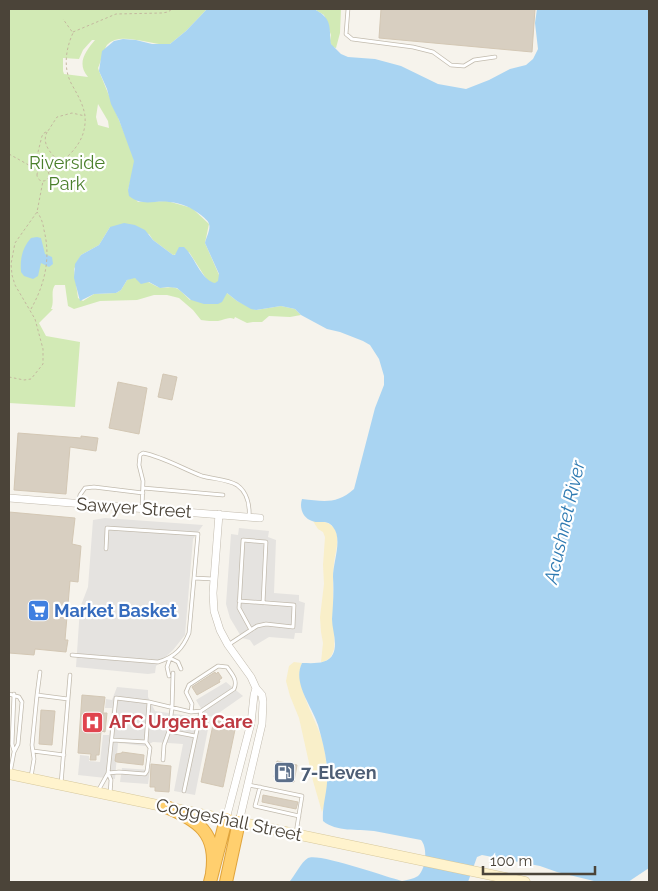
<svg xmlns="http://www.w3.org/2000/svg" width="658" height="891" viewBox="0 0 658 891" font-family="Raleway,sans-serif">
  <style>
    .green { fill: #d2eab5; fill-rule: evenodd }
    .sand { fill: #f9efc9 }
    .parking { fill: #e5e3e0 }
    .water { fill: #a9d4f2 }
    .building { fill: #d8cfc1; stroke: #d3c7b4 }
    .lines { fill: none; stroke-linecap: round; stroke-linejoin: round }
    .lane-casing { stroke: #c2bbae; stroke-width: 4.5 }
    .street-casing { stroke: #c2bbae; stroke-width: 8 }
    .secondary-casing { stroke: #d6c79b; stroke-width: 11 }
    .highway-casing { stroke: #e0a43c; stroke-width: 14 }
    .path { stroke: #c4b79f; stroke-width: 1; stroke-dasharray: 2.5 2.5; stroke-linecap: butt }
    .lane { stroke: #fff; stroke-width: 3 }
    .street { stroke: #fff; stroke-width: 7 }
    .secondary { stroke: #fff3cd; stroke-width: 10 }
    .highway { stroke: #ffcf6e; stroke-width: 12 }
    .labels { text-anchor: middle; stroke-width: 4.5; stroke-linejoin: round; paint-order: stroke }
    .park-label { font-size: 18px; fill: #4a7f2a; stroke: #fff }
    .street-label { font-size: 18px; fill: #4b4439; stroke: #fff }
    .shop-label { font-size: 18px; font-weight: bold; fill: #366cbe; stroke: #fff; text-anchor: start }
    .health-label { font-size: 18px; font-weight: bold; fill: #be3a42; stroke: #fff; text-anchor: start }
    .service-label { font-size: 18px; font-weight: bold; fill: #4e5e75; stroke: #fff; text-anchor: start }
    .water-label { font-size: 19px; font-style: italic; fill: #2e7ab2; stroke: #fff }
  </style>
  <rect width="100%" height="100%" fill="#f6f3ec"/>
  <!-- green -->
  <path class="green" d="M 9,9 L 207,9 L 186,31 L 170,44 C 153,47 121,30 107,45 C 103,51 101,62 98,68 L 99,71 L 132,152 L 135,164 L 128,190 L 138,202 L 167,201 L 192,208 L 209,224 L 205,243 L 227,293 L 237,301 L 256,310 L 281,306 L 295,309 L 301,315 L 290,317 L 269,316 L 262,322 L 253,322 L 247,323 L 235,317 L 234,319 C 229,316 224,320 218,321 C 212,321 206,321 201,320 L 193,310 L 179,298 L 167,295 L 154,295 L 137,300 L 100,301 L 74,309 L 68,306 L 65,285 L 55,285 C 50,292 55,301 51,309 L 53,309 L 39,323 L 46,336 L 80,342 L 75,407 L 9,403 ZM 92,40 L 95,40 C 86,51 76,63 88,77 L 64,74 L 63,71 L 63,58 L 79,59 L 83,50 ZM 98,104 L 108,121 L 109,128 L 98,125 L 96,117 ZM 110,227 L 149,234 L 153,240 L 173,255 L 189,252 L 207,280 L 210,282 L 190,300 C 187,297 182,292 178,289 C 172,285 164,289 158,287 C 149,283 137,274 127,280 L 121,290 L 116,293 L 94,294 L 83,301 L 78,298 L 74,269 L 81,255 L 99,245 Z
    M 314,9 L 341,9 L 340,33 L 336,48 L 332,47 L 330,41 L 331,35 L 324,15 Z"/>
  <!-- sand -->
  <path class="sand" d="M 313,521 C 320,521 329,521 334,528 C 341,538 335,552 334,563 C 331,591 336,620 334,649 C 332,656 329,661 321,662 L 323,643 L 321,632 L 320,617 L 324,584 L 323,565 L 325,537 L 323,532 L 318,529 Z
    M 294,662 L 302,663 C 292,682 318,722 323,743 C 328,766 330,790 322,812 L 313,781 L 299,718 L 290,696 L 286,681 L 289,666 Z"/>
  <!-- parking -->
  <path class="parking" d="M 105,518 L 203,525 L 193,539 L 185,635 L 173,650 L 156,666 L 155,673 L 148,674 L 76,667 L 80,608 L 88,587 L 93,520 Z
    M 239,528 L 269,531 L 268,537 L 276,540 L 274,593 L 299,595 L 299,601 L 305,603 L 302,633 L 295,633 L 294,639 L 269,637 L 254,646 L 250,640 L 242,638 L 230,618 L 226,604 L 231,534 L 238,535 Z
    M 226,682 L 243,696 L 213,717 L 205,715 L 196,700 Z
    M 117,687 L 148,690 L 148,697 L 155,711 L 210,719 L 195,795 L 174,791 L 183,744 L 153,742 L 145,746 L 118,743 L 115,779 L 78,775 L 80,755 L 89,756 L 89,761 L 100,762 L 103,735 L 109,735 L 112,708 L 105,708 L 106,699 L 112,700 Z
    M 122,768 L 150,770 L 148,784 L 120,782 Z"/>
  <!-- water -->
  <path class="water" d="M 207,9 L 314,9 C 317,11 322,13 324,16 C 332,23 329,35 331,44 L 341,54 L 348,57 L 375,59 L 401,66 L 438,84 L 466,89 L 489,80 L 510,69 L 526,65 L 533,59 L 538,49 L 535,23 L 537,9 L 649,9 L 649,868 L 628,882 L 598,882 L 557,872 L 540,866 L 482,855 L 477,857 L 468,882 L 289,882 C 295,876 301,862 308,858 C 319,853 386,877 402,881 C 407,880 413,879 418,876 C 426,869 428,848 421,840 C 405,837 390,834 374,831 C 358,829 336,832 323,821 C 322,808 326,796 327,783 C 329,765 323,743 318,725 C 312,706 292,683 302,663 C 312,663 328,665 333,654 C 338,643 332,630 332,619 C 333,605 334,591 333,577 C 333,562 343,539 333,527 C 327,519 319,524 312,521 C 303,518 299,508 302,499 C 323,501 336,505 354,489 L 375,408 L 384,385 L 384,376 L 379,359 L 370,345 L 363,341 L 340,332 L 327,329 L 301,315 L 295,309 L 281,306 L 256,310 L 251,309 L 237,301 L 227,293 L 222,302 L 218,304 L 204,304 L 191,300 L 177,288 L 168,287 L 160,288 L 149,282 L 141,284 L 135,278 L 127,280 L 121,290 L 116,293 L 94,294 L 80,301 L 74,278 L 75,264 L 81,255 L 99,245 L 110,227 L 124,223 L 135,225 L 145,230 L 153,240 L 173,255 L 175,255 L 179,247 L 184,247 C 195,257 201,280 215,283 L 218,281 L 219,274 L 205,243 C 206,238 211,229 209,224 C 208,220 204,218 201,215 C 192,208 182,203 169,202 C 154,200 143,207 129,196 L 128,190 L 134,161 L 119,120 L 111,104 L 107,89 L 99,71 L 102,51 L 114,41 L 123,39 L 136,40 L 152,44 L 170,44 L 186,31 Z
    M 37,237 L 41,238 L 45,254 L 52,257 L 53,264 L 49,267 L 41,263 L 38,276 L 33,279 L 24,276 L 21,272 C 20,259 22,248 31,238 Z"/>
  <!-- building -->
  <path class="building" d="M 381,9 L 535,9 L 532,52 L 379,38 Z
    M 163,374 L 177,377 L 172,400 L 158,397 Z
    M 118,382 L 147,388 L 139,434 L 109,428 Z
    M 18,433 L 81,438 L 81,436 L 98,438 L 96,451 L 70,447 L 66,494 L 14,490 Z
    M 9,512 L 75,518 L 72,544 L 81,546 L 78,582 L 70,581 L 65,640 L 68,640 L 66,652 L 35,649 L 34,655 L 9,653 Z
    M 215,672 L 216,674 L 218,672 L 222,678 L 219,680 L 220,682 L 197,695 L 192,687 Z
    M 82,695 L 105,697 L 103,713 L 107,713 L 105,732 L 101,731 L 99,755 L 96,755 L 96,760 L 90,760 L 91,754 L 78,753 Z
    M 41,710 L 55,711 L 52,745 L 39,744 Z
    M 214,720 L 236,725 L 223,787 L 201,782 Z
    M 122,752 L 144,755 L 143,765 L 117,762 L 115,761 L 116,754 L 122,753 Z
    M 277,761 L 297,765 L 294,782 L 274,777 Z
    M 151,764 L 171,766 L 169,792 L 155,791 L 155,787 L 150,787 Z
    M 263,795 L 298,802 L 296,809 L 262,802 Z"/>
  <g class="lines">
    <defs>
      <path id="lane" d="M 348,9 L 346,34 L 352,39 L 413,47 L 433,52 L 451,65 L 464,66 L 474,60 L 495,57
        M 143,488 L 223,495
        M 78,503 L 80,495 L 85,488 L 94,487 L 143,493
        M 142,508 L 143,481 L 139,465 L 140,455 L 143,453 C 164,457 183,469 202,476 C 213,479 227,479 237,485 C 247,492 250,505 249,517
        M 194,578 L 213,579
        M 251,630 L 239,608 L 243,540 L 266,542 L 263,603
        M 228,645 L 257,626 L 266,624 L 293,627 L 294,605 L 239,601
        M 72,655 L 158,662 C 175,657 183,648 189,633 L 198,534 L 107,528 L 106,549
        M 173,673 L 172,708 L 169,731 L 195,736
        M 169,676 L 167,667 L 170,658 L 178,662 L 181,669
        M 9,694 L 19,697 L 22,702 L 18,744 L 14,752 L 10,773
        M 37,695 L 40,672
        M 68,699 L 70,675
        M 112,740 L 146,742 L 149,702
        M 14,751 L 12,744 L 14,694
        M 33,751 L 64,755
        M 163,760 L 164,745 L 169,731
        M 108,773 L 119,772 L 145,774 L 147,771 L 150,748 L 146,742
        M 108,773 L 111,780 L 110,794
        M 31,777 L 34,759 L 32,745 L 37,695 L 68,699 L 61,784
        M 249,785 L 302,796 L 296,833
        M 260,787 L 255,806 L 299,816
        M 98,791 L 108,773 L 116,698 L 149,702 L 191,712 L 201,711 L 234,689 C 238,680 232,674 227,667 L 218,666 L 189,685 L 186,692 L 192,704 L 191,712
        M 184,791 L 201,711"/>
      <path id="street" d="M 9,498 L 260,518
        M 219,514 L 213,593 L 214,611 L 220,630 L 228,645 L 251,677 L 256,688 L 262,695 L 263,702 L 262,724 L 239,822
        M 226,819 L 251,723 L 254,695 L 256,688"/>
      <path id="secondary" d="M 9,774 L 525,882"/>
      <path id="highway" d="M 164,806 C 198,820 218,833 212,873
        M 210,882 L 226,819
        M 226,882 L 239,822"/>
    </defs>
    <!-- lane casing -->
    <use href="#lane" class="lane-casing"/>
    <!-- street casing -->
    <use href="#street" class="street-casing"/>
    <!-- secondary casing -->
    <use href="#secondary" class="secondary-casing"/>
    <!-- highway casing -->
    <use href="#highway" class="highway-casing"/>
    <!-- path -->
    <path class="path" d="M 73,32 L 116,14 L 162,13 L 168,12 L 172,9
      M 47,132 C 41,145 52,154 60,163
      M 9,154 L 34,168 L 42,136 L 44,133 L 48,131 L 57,117 L 72,113 L 85,116 C 83,103 77,94 71,83 C 63,67 66,48 73,33 L 63,19
      M37 175a6 6 0 1 1 12 0a6 6 0 1 1-12 0Z
      M 49,172 C 68,157 87,143 85,116
      M 31,309 C 45,284 51,258 44,230 C 43,223 41,217 37,212
      M 9,377 L 24,380 L 31,379 L 43,364 L 43,349 L 35,319 L 15,285 L 12,275 L 11,264 L 15,243 L 37,212 L 43,181"/>
    <!-- lane -->
    <use href="#lane" class="lane"/>
    <!-- street -->
    <use href="#street" class="street"/>
    <!-- secondary -->
    <use href="#secondary" class="secondary"/>
    <!-- highway -->
    <use href="#highway" class="highway"/>
  </g>
  <!-- icons -->
  <defs>
    <symbol id="supermarket-square" viewBox="-11 -11 22 22"><rect x="-9" y="-9" width="18" height="18" rx="4" fill="#3f7fe0" stroke="#fff"/><path d="M-6-5.5h2.5l.6 2H6L4.5 2H-2.5L-4.4-4H-6ZM-1.5 3.2a1.3 1.3 0 1 0 .1 0ZM3 3.2a1.3 1.3 0 1 0 .1 0Z" fill="#fff"/></symbol>
    <symbol id="hospital-square" viewBox="-11 -11 22 22"><rect x="-9" y="-9" width="18" height="18" rx="4" fill="#e0444e" stroke="#fff"/><path d="M-5-5h3v3.5h4V-5h3V5h-3V1.5h-4V5h-3Z" fill="#fff"/></symbol>
    <symbol id="fuel-square" viewBox="-11 -11 22 22"><rect x="-9" y="-9" width="18" height="18" rx="4" fill="#5c6f8a" stroke="#fff"/><path d="M-5.5-6h7V0h2V4h1.3V-2.5L3-4.5l.8-.8L6-3V5H2.5V1h-1V6h-7ZM-4.2-4.7v3.2H.2V-4.7Z" fill="#fff"/></symbol>
  </defs>
  <g fill-rule="evenodd">
    <use href="#supermarket-square" x="26" y="598" width="25" height="25"/>
    <use href="#hospital-square" x="80" y="710" width="25" height="25"/>
    <use href="#fuel-square" x="272" y="760" width="25" height="25"/>
  </g>
  <g class="labels">
    <!-- park labels -->
    <g class="park-label">
      <text x="67" y="169">Riverside<tspan x="67" dy="21">Park</tspan></text>
    </g>
    <!-- street labels -->
    <g class="street-label">
      <text transform="translate(134 508) rotate(4)" y="6">Sawyer Street</text>
      <text transform="translate(229 820) rotate(12)" y="6">Coggeshall Street</text>
    </g>
    <!-- shop labels -->
    <g class="shop-label">
      <text x="54" y="617">Market Basket</text>
    </g>
    <!-- health labels -->
    <g class="health-label">
      <text x="109" y="728">AFC Urgent Care</text>
    </g>
    <!-- service labels -->
    <g class="service-label">
      <text x="301" y="779">7-Eleven</text>
    </g>
    <!-- water labels -->
    <g class="water-label">
      <text transform="translate(564 522) rotate(-77)" y="7">Acushnet River</text>
    </g>
  </g>
  <!-- border -->
  <rect width="658" height="891" fill="none" stroke="#4b4439" stroke-width="20"/>
  <!-- scale -->
  <path d="M483 866v8h112v-8" fill="none" stroke="#4b4439" stroke-width="2.5"/>
  <text x="490" y="866" font-size="15" fill="#4b4439" stroke="#ffffff" stroke-width="4" paint-order="stroke">100 m</text>
</svg>
